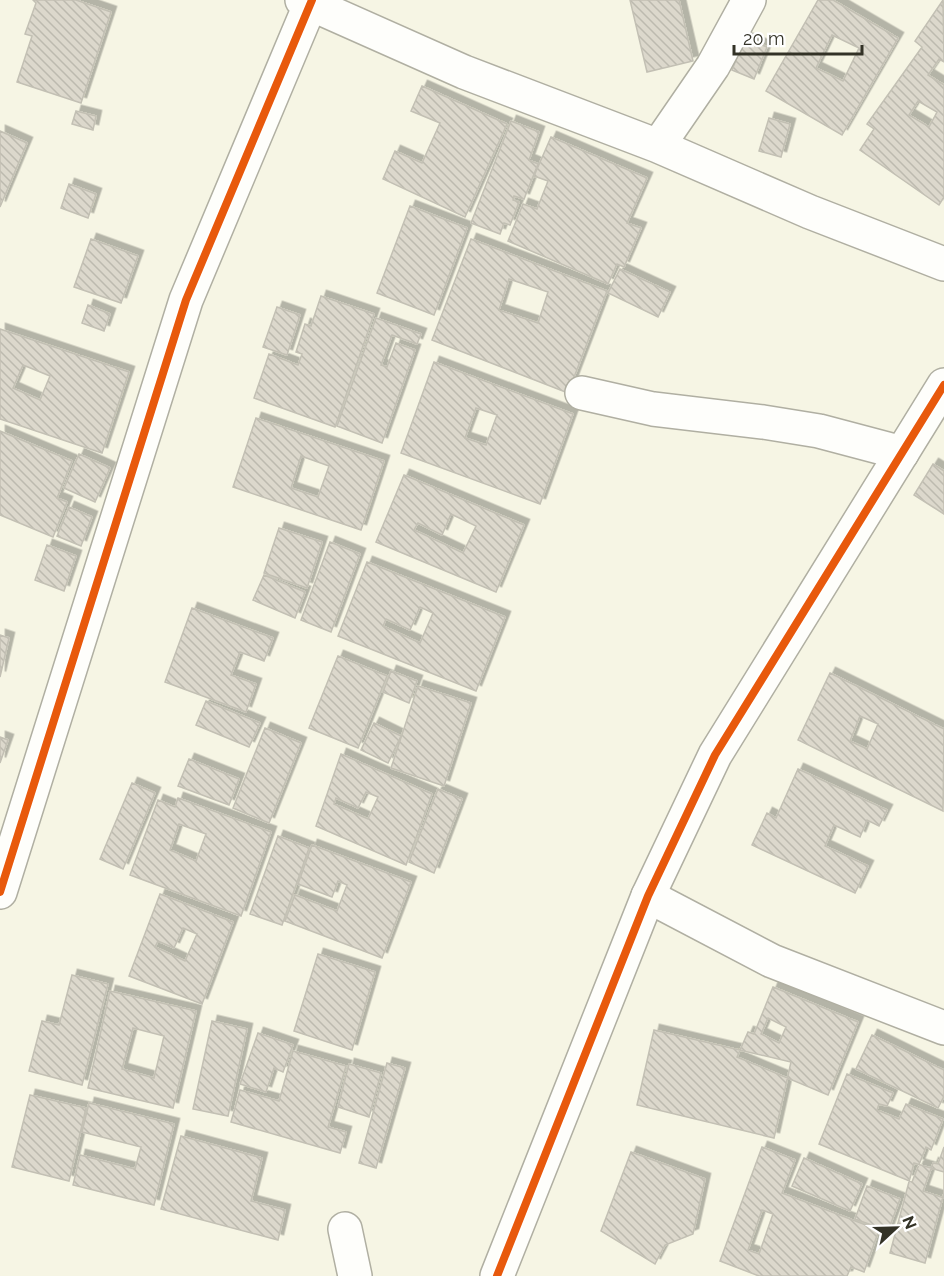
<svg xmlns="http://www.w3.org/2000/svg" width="944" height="1276" viewBox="0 0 944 1276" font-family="Raleway,sans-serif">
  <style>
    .building { fill: url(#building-back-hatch); stroke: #c3c0b4; stroke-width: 1.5; fill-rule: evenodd; filter: url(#shadow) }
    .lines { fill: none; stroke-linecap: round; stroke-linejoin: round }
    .street-casing { stroke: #b0afa2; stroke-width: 36 }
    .secondary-casing { stroke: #b0afa2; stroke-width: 36 }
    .street { stroke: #fefefb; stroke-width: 33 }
    .secondary { stroke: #fefefb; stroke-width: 33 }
    .cycleway-casing { stroke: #fff; stroke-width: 11 }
    .cycleway { stroke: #e8590c; stroke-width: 8 }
  </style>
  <defs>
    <pattern id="building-back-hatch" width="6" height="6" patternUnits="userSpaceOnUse" patternTransform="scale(1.5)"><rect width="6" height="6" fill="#dcd8cc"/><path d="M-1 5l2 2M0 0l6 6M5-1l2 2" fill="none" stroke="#bdbaaf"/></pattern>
    <filter id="shadow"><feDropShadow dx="5.5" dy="-5.5" stdDeviation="0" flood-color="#0004"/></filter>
  </defs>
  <rect width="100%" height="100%" fill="#f6f5e4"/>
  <!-- building -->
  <path class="building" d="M 33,0 L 76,0 L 111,12 L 81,103 L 17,82 L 32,36 L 25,34 L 36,3 Z
    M 630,0 L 679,0 L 693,61 L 647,72 Z
    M 818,0 L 833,0 L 898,38 L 842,135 L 766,91 ZM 832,35 L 859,48 L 843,81 L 816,68 Z
    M 943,0 L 944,62 L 939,59 L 928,75 L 944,85 L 944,197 L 939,205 L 860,150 L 874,129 L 867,124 L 922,47 L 915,41 ZM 918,101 L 937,112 L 929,127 L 909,115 Z
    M 745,38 L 767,47 L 754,79 L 732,70 Z
    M 422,86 L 507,124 L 465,217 L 383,179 L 395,151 L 422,163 L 440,123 L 411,111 Z
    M 76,111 L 96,116 L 93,130 L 72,124 Z
    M 769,118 L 790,124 L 781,157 L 759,151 Z
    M 511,121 L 539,132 L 529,160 L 538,164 L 524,199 L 514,196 L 513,200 L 519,202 L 510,225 L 504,223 L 500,234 L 471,223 Z
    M 0,131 L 27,143 L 0,207 Z
    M 551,137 L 647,178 L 627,223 L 641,228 L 624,267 L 617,264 L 608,284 L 508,241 L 523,204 L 537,209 L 548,181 L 534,176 Z
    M 69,184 L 96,194 L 88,218 L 61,208 Z
    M 410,206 L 467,228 L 434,315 L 377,293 Z
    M 91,239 L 138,256 L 121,303 L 74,287 Z
    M 471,239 L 607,291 L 568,393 L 432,340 ZM 509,279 L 548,292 L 538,323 L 499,310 Z
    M 620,269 L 670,292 L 658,317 L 608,293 Z
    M 321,296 L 374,314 L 335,427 L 254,398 L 269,354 L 298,365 L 302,354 L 296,352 L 305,324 L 311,326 Z
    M 88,305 L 110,314 L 104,331 L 82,323 Z
    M 277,307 L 300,315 L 287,355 L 263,347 Z
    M 376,318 L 421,334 L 417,344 L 392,335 L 381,365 L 387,367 L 396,343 L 415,350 L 382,443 L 337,426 Z
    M 0,329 L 129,372 L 102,453 L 0,419 ZM 23,365 L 50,376 L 40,400 L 13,388 Z
    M 434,362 L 573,414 L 540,504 L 401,453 ZM 476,408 L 497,415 L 486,445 L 465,438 Z
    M 256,418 L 384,461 L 361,530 L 233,487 ZM 301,456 L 329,466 L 318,497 L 291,488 Z
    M 0,431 L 72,461 L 57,498 L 67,502 L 53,537 L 0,515 Z
    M 79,454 L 110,468 L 95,502 L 64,488 Z
    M 933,464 L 944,471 L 944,514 L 914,495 Z
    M 404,475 L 524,525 L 496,592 L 376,542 ZM 451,514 L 476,526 L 463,553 L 414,530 L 418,523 L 442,535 Z
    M 69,507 L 92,517 L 81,546 L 57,536 Z
    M 279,528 L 322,542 L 307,588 L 264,573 Z
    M 330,542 L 360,554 L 331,632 L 301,620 Z
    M 47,545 L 76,556 L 64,591 L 35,580 Z
    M 367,562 L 505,617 L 476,691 L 338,636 ZM 420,607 L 433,613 L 420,643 L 383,626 L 386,619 L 410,630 Z
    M 264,575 L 305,592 L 295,618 L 253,600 Z
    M 192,608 L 273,638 L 264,661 L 240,652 L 231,675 L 256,684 L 246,712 L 165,682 Z
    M 0,635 L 9,638 L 0,677 Z
    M 338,656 L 387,676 L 358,748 L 309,728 Z
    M 391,671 L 417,681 L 409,703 L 383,692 Z
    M 830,673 L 944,729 L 943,811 L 798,740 ZM 860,716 L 878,724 L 867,749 L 850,741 Z
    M 418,686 L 471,703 L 444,786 L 391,768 Z
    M 206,701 L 260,723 L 249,747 L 196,725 Z
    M 374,723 L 401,736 L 388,763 L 361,750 Z
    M 265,728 L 301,743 L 269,823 L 233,808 Z
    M 0,737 L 8,740 L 0,763 Z
    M 341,754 L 432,794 L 406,865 L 316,826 ZM 366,792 L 378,797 L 368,819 L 334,804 L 336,798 L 358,808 Z
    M 189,759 L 239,779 L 229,805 L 178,786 Z
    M 798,769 L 887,810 L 879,826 L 867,820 L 860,837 L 834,825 L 825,846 L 868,866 L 855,893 L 752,845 L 767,813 L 776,818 Z
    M 132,783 L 155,793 L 123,869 L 100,859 Z
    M 438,789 L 462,799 L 434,873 L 409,862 Z
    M 178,798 L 271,832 L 241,916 L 130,875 L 158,800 L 175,807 ZM 179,824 L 206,834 L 196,861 L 170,850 Z
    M 278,836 L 309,848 L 282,925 L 250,914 Z
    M 312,845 L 411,882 L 382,958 L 285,921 L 295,895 L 337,911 L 347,885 L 338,881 L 332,897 L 298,884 Z
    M 160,894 L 233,922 L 202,1004 L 129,976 ZM 183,928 L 197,934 L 185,961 L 155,947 L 158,941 L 174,948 Z
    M 318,954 L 375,972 L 352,1050 L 294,1031 Z
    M 72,975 L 108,984 L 82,1085 L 29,1071 L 42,1021 L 59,1025 Z
    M 773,987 L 858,1022 L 828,1095 L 737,1057 L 748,1032 L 754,1034 ZM 768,1018 L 786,1027 L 779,1043 L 761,1034 Z
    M 110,991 L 196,1011 L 173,1108 L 88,1088 ZM 133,1028 L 164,1036 L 154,1078 L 122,1069 Z
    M 212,1021 L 247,1029 L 228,1116 L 193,1109 Z
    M 654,1030 L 791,1062 L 774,1138 L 637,1105 Z
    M 258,1033 L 293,1045 L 283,1072 L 274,1068 L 266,1092 L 240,1084 Z
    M 872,1035 L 944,1070 L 944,1096 L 938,1108 L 856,1069 Z
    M 293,1051 L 346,1066 L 328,1127 L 346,1132 L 340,1153 L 231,1122 L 240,1090 L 279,1101 Z
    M 387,1063 L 405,1068 L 376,1168 L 359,1163 Z
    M 349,1064 L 381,1073 L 369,1117 L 338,1107 Z
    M 847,1074 L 893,1093 L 887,1106 L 879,1104 L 877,1110 L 899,1119 L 906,1104 L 943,1119 L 931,1150 L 926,1147 L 912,1182 L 819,1144 Z
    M 30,1095 L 86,1108 L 69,1181 L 12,1167 Z
    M 89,1103 L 174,1124 L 154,1205 L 73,1185 L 80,1155 L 135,1169 L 141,1147 L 82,1132 Z
    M 181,1136 L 262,1158 L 251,1201 L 285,1210 L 278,1240 L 161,1209 Z
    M 762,1147 L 795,1160 L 782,1193 L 879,1230 L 864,1272 L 851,1267 L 847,1276 L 759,1276 L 720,1261 ZM 762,1210 L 773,1214 L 759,1254 L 748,1250 Z
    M 944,1147 L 944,1198 L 923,1191 L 933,1163 L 938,1164 Z
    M 631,1152 L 705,1179 L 693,1234 L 665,1245 L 655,1264 L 601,1231 Z
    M 804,1158 L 862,1184 L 850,1211 L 792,1186 Z
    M 914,1163 L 944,1172 L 944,1193 L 925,1263 L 890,1253 Z
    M 867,1186 L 900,1199 L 888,1231 L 855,1219 Z"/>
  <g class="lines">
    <defs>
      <path id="street" d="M 302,0 L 464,72 L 658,146 L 810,212 L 944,264
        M 658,146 L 713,66 L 749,0
        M 582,393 L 653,409 L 763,422 L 819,431 L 902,453
        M 0,892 L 186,300 L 312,0
        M 648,896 L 772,961 L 944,1028
        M 345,1229 L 355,1276"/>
      <path id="secondary" d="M 497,1276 L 648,896 L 715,755 L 944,385"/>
    </defs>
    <!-- street casing -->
    <use href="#street" class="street-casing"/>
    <!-- secondary casing -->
    <use href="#secondary" class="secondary-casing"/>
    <!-- street -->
    <use href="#street" class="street"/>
    <!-- secondary -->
    <use href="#secondary" class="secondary"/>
    <defs>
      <path id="cycleway" d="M 0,892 L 186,300 L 312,0
        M 497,1276 L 648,896 L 715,755 L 944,385"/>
    </defs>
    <!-- cycleway casing -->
    <use href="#cycleway" class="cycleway-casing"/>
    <!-- cycleway -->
    <use href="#cycleway" class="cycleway"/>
  </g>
  <!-- north arrow -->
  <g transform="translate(896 1228) rotate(68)" stroke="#ffffff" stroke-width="4.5" paint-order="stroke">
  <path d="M0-4.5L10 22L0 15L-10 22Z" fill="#333226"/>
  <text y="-9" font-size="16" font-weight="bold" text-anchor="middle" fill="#333226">N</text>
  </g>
  <!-- scale -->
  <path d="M734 45v9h128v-9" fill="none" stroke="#333226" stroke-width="3"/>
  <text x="743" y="45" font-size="18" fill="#333226" stroke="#ffffff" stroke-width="4.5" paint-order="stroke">20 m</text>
</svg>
